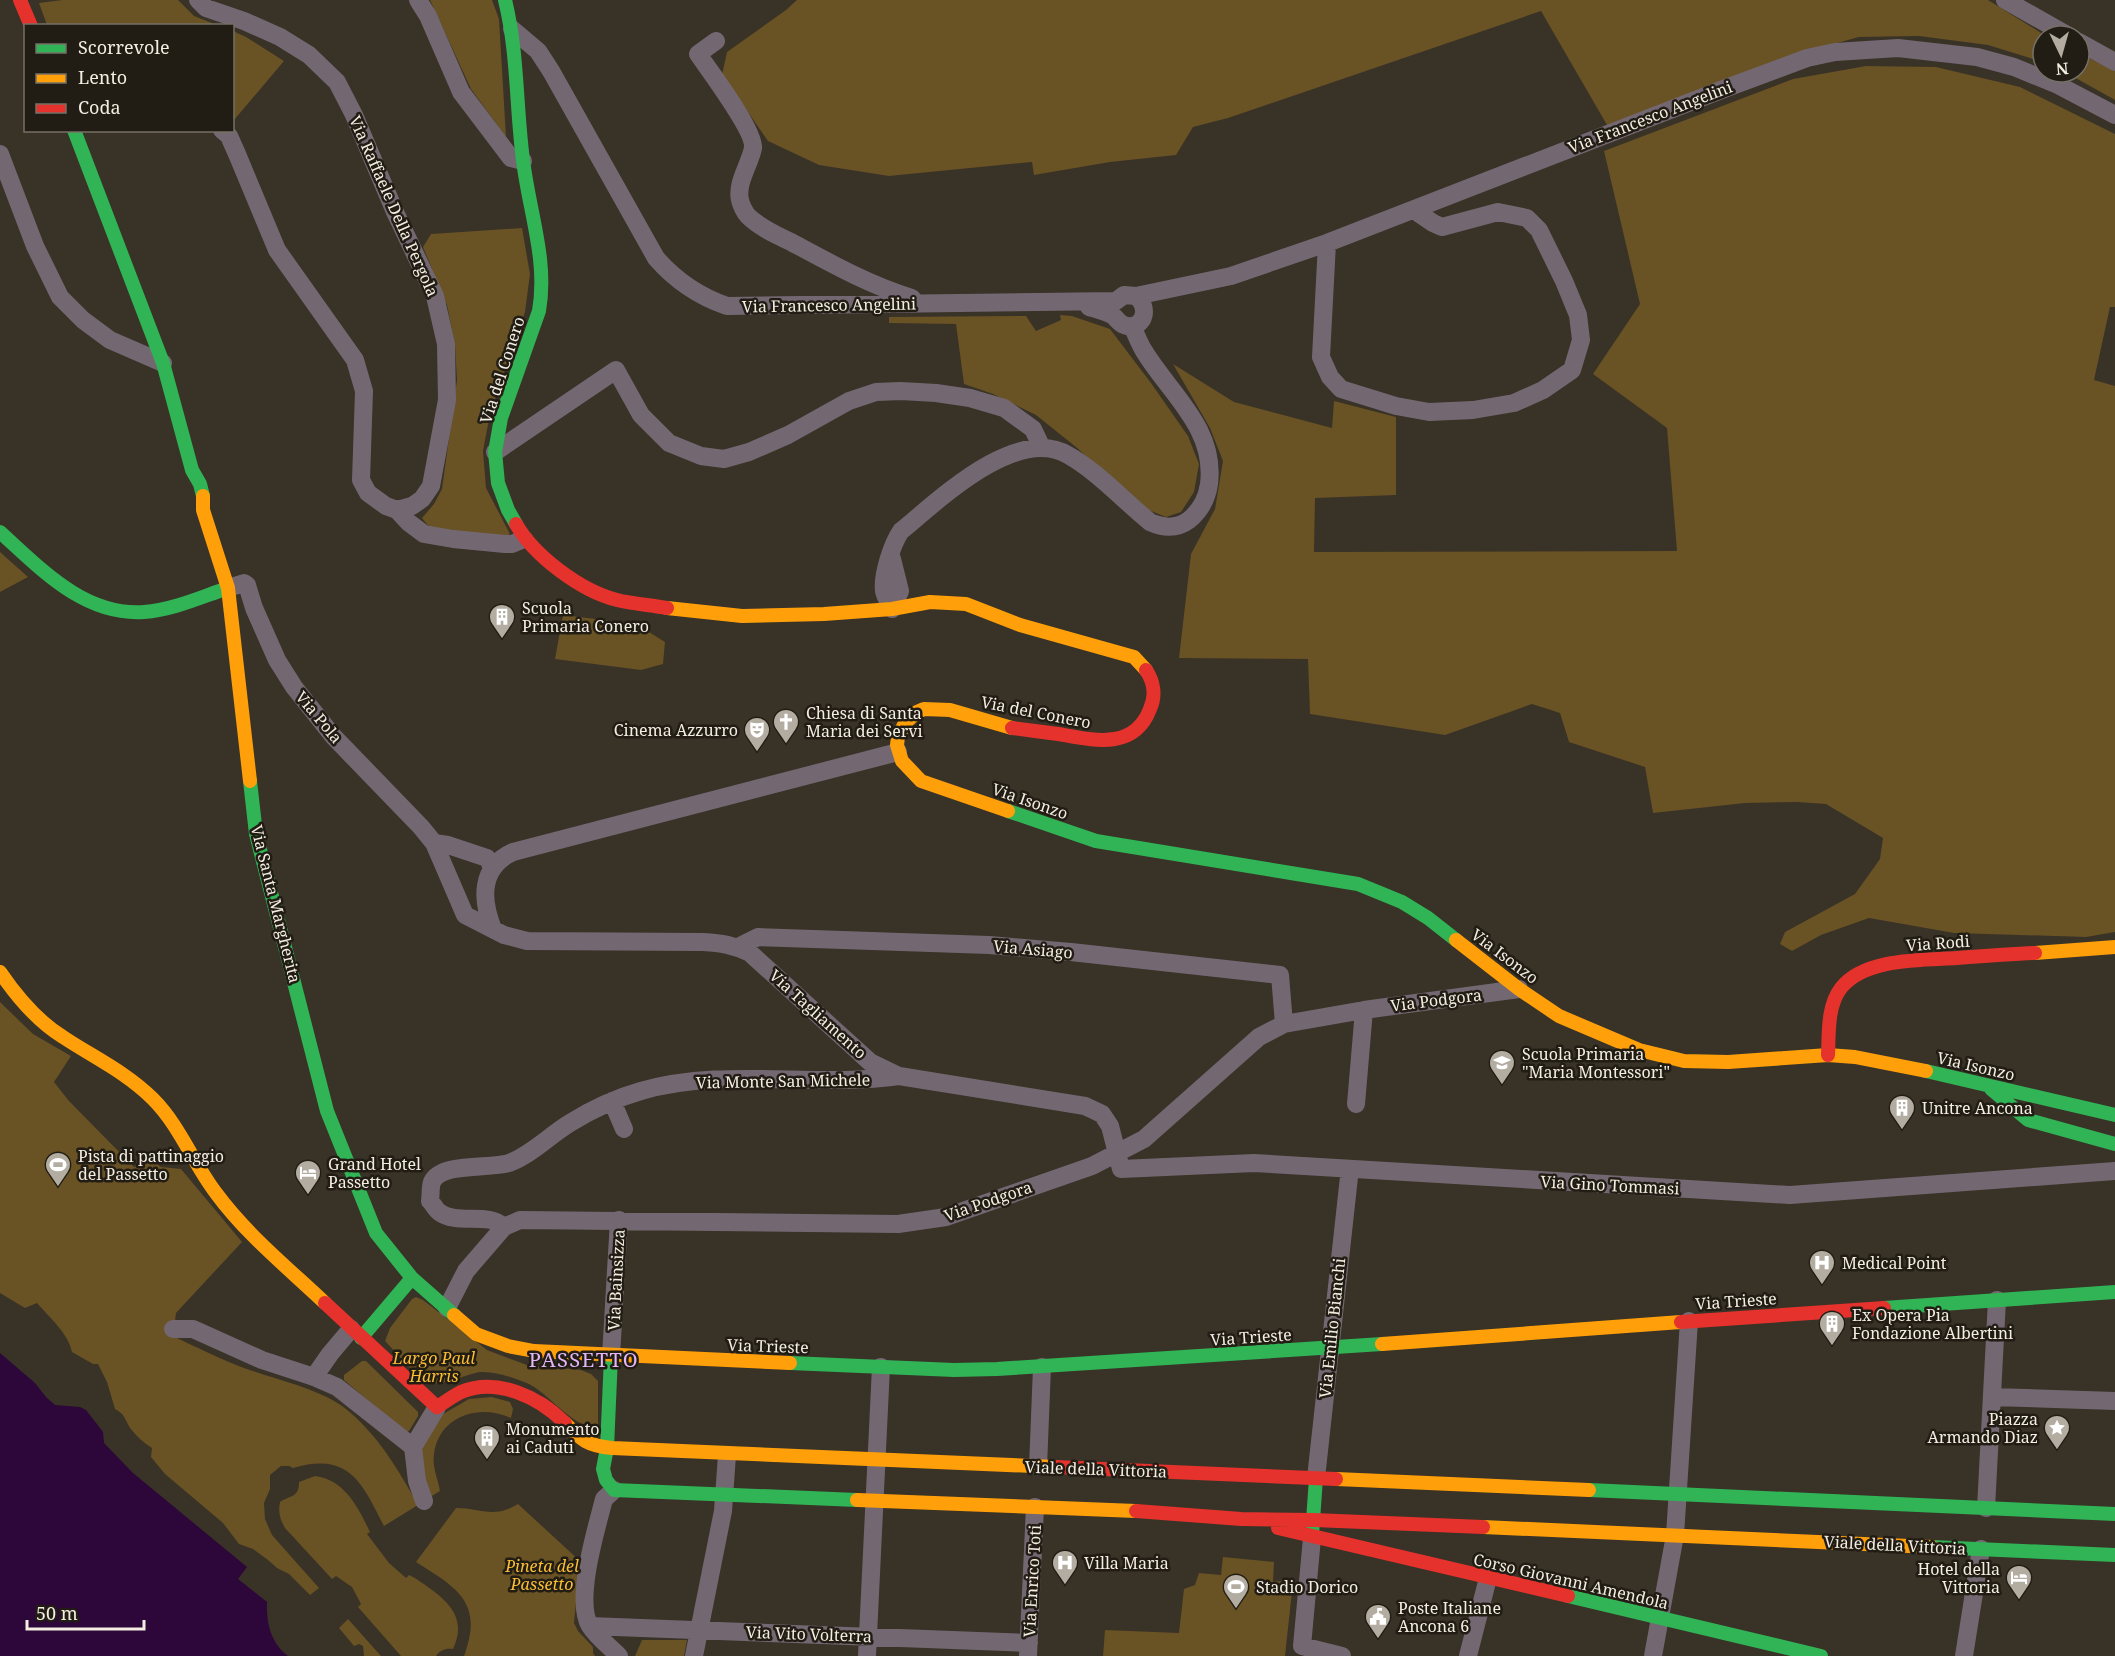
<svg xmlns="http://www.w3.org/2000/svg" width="2115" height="1656" viewBox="0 0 2115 1656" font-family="'Noto Serif',serif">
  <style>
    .green { fill: #695224 }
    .water { fill: #2d0739 }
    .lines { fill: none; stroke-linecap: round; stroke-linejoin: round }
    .street { stroke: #736872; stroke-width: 18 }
    .fast { stroke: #30b455; stroke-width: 14 }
    .slow { stroke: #ff9f0a; stroke-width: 14 }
    .jam { stroke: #e5322d; stroke-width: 14 }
    .labels { text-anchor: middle; stroke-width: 5; stroke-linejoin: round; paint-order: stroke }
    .street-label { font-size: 16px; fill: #f4eee2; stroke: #211c14 }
    .poi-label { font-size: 16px; fill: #f4eee2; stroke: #211c14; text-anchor: start }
    .park-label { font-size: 16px; font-style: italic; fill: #fabe34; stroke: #211c14 }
    .quarter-label { font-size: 20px; letter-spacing: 1.5px; fill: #e2b6f7; stroke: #211c14 }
  </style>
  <rect width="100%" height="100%" fill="#383227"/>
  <!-- green -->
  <path class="green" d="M 62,0 L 178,0 L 194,16 L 217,25 L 47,25 L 39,3 Z
    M 430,0 L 492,0 L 499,19 L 506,137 L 471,89 Z
    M 797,0 L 1988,0 L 2046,36 L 2043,36 L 2043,62 L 1988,45 L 1919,36 L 1859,37 L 1808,51 L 1607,125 L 1541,11 L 1228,118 L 1193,127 L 1176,155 L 1110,162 L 1034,175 L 1032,162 L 889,176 L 819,165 L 768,141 L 722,75 L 727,52 L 786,10 Z
    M 233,31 L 246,37 L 284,61 L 234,120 Z
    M 2079,53 L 2115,71 L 2115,100 L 2065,72 L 2079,72 Z
    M 1866,66 L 1936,67 L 2020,87 L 2115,134 L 2115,307 L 2110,307 L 2094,380 L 2115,386 L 2115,932 L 2086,937 L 1954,933 L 1869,918 L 1821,935 L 1792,951 L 1780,944 L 1785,932 L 1855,894 L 1880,859 L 1883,838 L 1826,804 L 1797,802 L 1745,803 L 1653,813 L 1645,767 L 1569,742 L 1560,713 L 1532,704 L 1445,735 L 1310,714 L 1308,659 L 1179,658 L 1191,554 L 1215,509 L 1223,461 L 1210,428 L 1173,364 L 1234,402 L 1332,428 L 1334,401 L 1396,417 L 1396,495 L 1315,498 L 1314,552 L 1677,551 L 1667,428 L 1593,374 L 1640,304 L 1604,151 L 1793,79 Z
    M 522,228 L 530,274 L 525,312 L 490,414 L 483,451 L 486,488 L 510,534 L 505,537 L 434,533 L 422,518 L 434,504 L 442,489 L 457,380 L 455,345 L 447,305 L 423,247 L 431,234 Z
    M 1060,315 L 1072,316 L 1110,329 L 1151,383 L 1188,436 L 1199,464 L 1194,492 L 1181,512 L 1166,517 L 1141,507 L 1076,447 L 1036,415 L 993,394 L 964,384 L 956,324 L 889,323 L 889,317 L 1026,316 L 1036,331 L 1061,320 Z
    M 0,552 L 28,577 L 0,592 Z
    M 563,615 L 636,624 L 665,642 L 663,664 L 641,670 L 555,659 Z
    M 0,1002 L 33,1034 L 71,1056 L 54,1082 L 69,1101 L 134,1167 L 153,1161 L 161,1167 L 181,1169 L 242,1242 L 176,1313 L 173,1336 C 196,1347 220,1359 244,1368 C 274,1379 322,1389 346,1409 C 378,1435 398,1469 418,1505 L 384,1526 C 361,1481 349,1452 293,1468 L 289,1466 L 281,1466 L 270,1475 L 270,1489 L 264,1503 L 265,1519 L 272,1535 L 319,1588 L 310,1595 L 289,1574 L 277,1568 L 268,1560 L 253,1549 L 239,1544 L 223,1523 L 165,1474 L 151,1457 L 152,1448 C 144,1443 136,1436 130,1428 C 125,1420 125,1414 115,1409 L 107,1382 L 98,1364 L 93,1364 L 72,1352 C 68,1333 49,1317 37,1303 L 25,1308 L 0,1293 Z
    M 416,1297 L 423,1300 L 487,1350 L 527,1365 L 581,1370 L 591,1374 L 598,1381 L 598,1427 C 576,1431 548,1393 529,1384 C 514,1378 496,1371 480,1372 C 466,1374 440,1388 428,1382 C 416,1377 395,1351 385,1341 L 390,1328 L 412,1299 Z
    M 362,1361 L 366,1361 L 418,1412 L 418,1416 L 409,1431 L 405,1432 L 344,1380 L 344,1375 Z
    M 492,1397 L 510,1402 L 513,1409 L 511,1418 C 479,1403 439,1416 434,1454 C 432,1468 438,1478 440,1491 L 430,1497 L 420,1478 L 421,1448 L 438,1417 L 469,1399 Z
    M 315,1476 C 345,1480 358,1507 370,1532 L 367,1534 L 389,1563 L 406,1578 L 409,1575 L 415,1578 C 441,1596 470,1613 453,1649 C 446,1648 440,1650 436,1656 L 401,1656 L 358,1607 L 361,1604 L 352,1587 L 336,1576 L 332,1579 L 285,1528 C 280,1519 278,1513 280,1502 C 290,1495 299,1498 299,1482 Z
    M 518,1504 L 580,1561 L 574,1623 L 578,1631 L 593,1647 L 593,1653 L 595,1656 L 464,1656 C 484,1602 457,1588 416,1562 L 456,1508 C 481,1508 493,1519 518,1504 Z
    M 1223,1557 L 1274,1562 L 1273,1581 L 1293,1582 L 1285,1656 L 1103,1656 L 1105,1630 L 1179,1633 L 1184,1589 L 1195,1585 L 1199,1573 L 1221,1575 Z
    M 348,1619 L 381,1656 L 364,1656 L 363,1646 L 359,1644 L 354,1646 L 339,1628 Z
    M 642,1640 L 687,1640 L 684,1656 L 635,1656 Z"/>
  <!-- water -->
  <path class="water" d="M 0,1353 L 35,1383 L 46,1397 L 55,1405 L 80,1407 L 86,1410 L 103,1432 L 104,1443 L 133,1473 L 247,1567 L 238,1579 L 267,1602 C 266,1623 271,1643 288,1656 L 0,1656 Z"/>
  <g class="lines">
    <!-- street -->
    <path class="street" d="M 198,0 L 206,8 L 244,21 L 280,37 L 309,55 L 337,82 L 354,115 L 395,212 L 435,296 L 446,344 L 447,400 L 431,486 L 422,499 L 412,506 L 397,510
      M 418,0 L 428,16 L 461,92 L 511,158 L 523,161
      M 2005,0 L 2069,36
      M 512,29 L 538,51 L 551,71 L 656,258 C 676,281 698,296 727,306 L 1116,301 L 1124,295 L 1136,296 L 1231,276 L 1327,243 L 1729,87 L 1807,58 L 1835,52 L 1898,48 L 1977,57 L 2014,67 L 2058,85 L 2115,115
      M 716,41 L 698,54 C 709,70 755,131 753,148 C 750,164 736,183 740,200 C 741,205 745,213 748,216 C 760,228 777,235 791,242 C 830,263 869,285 912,298
      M 2079,42 L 2115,62
      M 222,130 L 229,136 L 237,154 L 277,250 L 355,360 L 364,391 L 361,480 L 368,493 L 386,506 L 397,510 L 408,522 L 424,534 L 453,539 L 505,544 L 512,544 L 524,539
      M 0,154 L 35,246 L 60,297 L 83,320 L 110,340 L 163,363
      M 1327,243 L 1321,357 L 1330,377 L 1341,389 L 1396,406 L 1429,412 L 1473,410 L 1514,403 L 1543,390 L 1572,370 L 1581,340 L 1578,315 L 1564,281 L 1539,230 L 1527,218 L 1498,212 L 1442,227 L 1433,223 L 1414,210
      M 1089,307 C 1096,309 1105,311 1112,315 C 1117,318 1119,325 1127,326 C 1146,328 1149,306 1136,296
      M 495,452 L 616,370 L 641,415 L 669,443 L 701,456 L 724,459 L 749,452 L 788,435 L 849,401 L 876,392 L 901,391 L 936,393 L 970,398 L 1004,408 L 1033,429 L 1042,448
      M 892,559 L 900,591 L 892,609
      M 228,588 L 244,583 L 247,585 L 254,608 L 277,660 L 294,687 L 333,736 L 421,827 L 434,843 L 465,915 L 504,935 L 527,941 L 703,942 C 721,943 734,945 750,953 L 870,1062 L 899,1076 L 1085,1106 L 1102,1114 L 1110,1126 L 1121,1169 L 1254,1163 L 1790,1195 L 2115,1171
      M 892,609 C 890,604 885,597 884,591 C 882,575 892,544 901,531 C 939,500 1016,425 1068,455 C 1098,472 1123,500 1150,522 C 1163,528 1177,529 1189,520 C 1200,511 1207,498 1209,484 C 1216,428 1170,394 1144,351 C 1139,343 1136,334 1132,326
      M 434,843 L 448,845 L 487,858 L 492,867
      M 493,929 C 481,899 480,867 513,852 L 898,752
      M 738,947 L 758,937 L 989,945 L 1071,952 L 1280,975 L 1284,1024
      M 612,1101 L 624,1129
      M 1356,1104 L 1364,1010
      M 504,1227 C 488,1211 458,1226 439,1212 C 436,1210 433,1204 430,1201 C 431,1195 430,1188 432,1182 C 441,1162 490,1169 509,1163 C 531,1155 550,1135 570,1123 C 591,1110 616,1098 641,1091 C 724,1067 814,1088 899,1076
      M 447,1308 L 466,1271 L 504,1227 L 520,1220 L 898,1224 L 946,1217 L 1092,1166 L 1117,1153 L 1144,1139 L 1259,1037 L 1284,1024 L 1364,1010 L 1519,989
      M 173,1329 L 193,1329 L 262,1360 L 314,1377 L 337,1387 L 413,1447
      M 611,1356 L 619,1220
      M 314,1377 L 330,1354 L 351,1329
      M 1992,1397 L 2115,1401
      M 1038,1467 L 1042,1367
      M 1316,1478 L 1349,1177
      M 614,1490 L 604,1499 C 597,1527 574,1600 590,1626 C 597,1637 609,1646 619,1656
      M 424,1501 L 417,1481 L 413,1447 L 437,1407
      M 1986,1508 L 1997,1300
      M 1312,1538 L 1302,1646 L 1342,1656
      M 590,1626 L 1029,1643
      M 694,1656 L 723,1511 L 727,1455
      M 867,1656 L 881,1367
      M 1028,1656 L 1035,1507
      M 1468,1656 L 1488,1578
      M 1653,1656 L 1675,1535 L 1689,1321
      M 1964,1656 L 1981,1549"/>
    <!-- fast -->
    <path class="fast" d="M 505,0 C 518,53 516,107 523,160 C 529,211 548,260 539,311 L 501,418 L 495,452 L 498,483 L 508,510 L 516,524
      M 74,130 L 163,363 L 192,470 L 200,484 L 203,496
      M 0,532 C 41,569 84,616 144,612 C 173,610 201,597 228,588
      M 250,781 L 256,834 L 327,1111 L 376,1233 L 412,1278 L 454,1315
      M 1008,811 L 1096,841 L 1358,884 L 1402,902 L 1428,918 L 1456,940
      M 1926,1071 L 2115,1115
      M 1991,1089 L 2028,1120 L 2115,1144
      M 1884,1308 L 2115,1292
      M 361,1338 L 412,1278
      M 611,1356 L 607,1448 L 603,1469 L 606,1480 L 614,1490 L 857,1500
      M 790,1363 L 954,1370 L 997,1369 L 1382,1344
      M 1589,1490 L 2115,1514
      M 1312,1535 L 1316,1478
      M 1932,1547 L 2115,1555
      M 1568,1596 L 1821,1656"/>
    <!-- slow -->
    <path class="slow" d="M 203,496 L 203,510 L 228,588 L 250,781
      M 667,608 L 742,616 L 824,614 L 892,609 L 930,602 L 966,604 L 1020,625 L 1134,657 L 1146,670
      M 1008,811 L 921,781 L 902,761 L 897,745 L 898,737 L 905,723 L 917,712 L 924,709 L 950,710 L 1012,728
      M 1456,940 L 1519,989 L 1559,1016 L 1639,1050 L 1684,1061 L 1728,1062 L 1828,1055 L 1855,1057 L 1926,1071
      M 2035,953 L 2115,947
      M 0,972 C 17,997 37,1021 63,1037 C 93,1057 126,1072 153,1099 C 180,1126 193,1163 216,1193 C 246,1234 288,1268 325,1303
      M 454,1315 L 476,1334 L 508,1346 L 534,1351 L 790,1363
      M 1382,1344 L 1681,1322
      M 565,1423 C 581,1440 588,1446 612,1448 L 1056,1467
      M 1336,1479 L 1589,1490
      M 857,1500 L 1136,1511
      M 1483,1527 L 1932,1547"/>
    <!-- jam -->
    <path class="jam" d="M 20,0 L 31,26
      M 516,524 C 534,556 581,591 617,600 C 633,604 651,605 667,608
      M 1012,728 C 1027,730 1043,732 1058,734 C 1093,740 1134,751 1150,709 C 1156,696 1154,682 1146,670
      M 1828,1055 C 1829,1034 1827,1006 1841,988 C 1864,958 1922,960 1957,958 C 1983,956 2009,954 2035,953
      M 325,1303 L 437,1407 C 445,1402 453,1396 461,1392 C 497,1377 539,1397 565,1423
      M 1681,1322 L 1884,1308
      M 1056,1467 L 1336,1479
      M 1136,1511 L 1241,1519 L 1314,1520 L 1483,1527
      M 1278,1528 L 1568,1596"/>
  </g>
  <!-- icons -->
  <defs>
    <symbol id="building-pin" viewBox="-11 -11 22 30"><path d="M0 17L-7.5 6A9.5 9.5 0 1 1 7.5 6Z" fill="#b2aca1" stroke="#211c14"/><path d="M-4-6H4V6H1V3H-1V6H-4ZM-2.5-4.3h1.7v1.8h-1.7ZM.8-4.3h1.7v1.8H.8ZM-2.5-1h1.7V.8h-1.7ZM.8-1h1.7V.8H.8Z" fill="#fff"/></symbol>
    <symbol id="church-pin" viewBox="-11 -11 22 30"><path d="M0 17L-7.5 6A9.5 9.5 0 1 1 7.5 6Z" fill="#b2aca1" stroke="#211c14"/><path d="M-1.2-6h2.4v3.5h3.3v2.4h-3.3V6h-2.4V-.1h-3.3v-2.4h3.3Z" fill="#fff"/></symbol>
    <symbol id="theatre-pin" viewBox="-11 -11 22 30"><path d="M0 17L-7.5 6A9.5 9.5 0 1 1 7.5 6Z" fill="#b2aca1" stroke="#211c14"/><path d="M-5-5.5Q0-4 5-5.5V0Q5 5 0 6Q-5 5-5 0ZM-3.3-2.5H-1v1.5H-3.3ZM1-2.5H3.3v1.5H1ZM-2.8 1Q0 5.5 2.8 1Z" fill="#fff"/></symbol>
    <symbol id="school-pin" viewBox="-11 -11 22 30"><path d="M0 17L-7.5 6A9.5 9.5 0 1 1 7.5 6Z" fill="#b2aca1" stroke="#211c14"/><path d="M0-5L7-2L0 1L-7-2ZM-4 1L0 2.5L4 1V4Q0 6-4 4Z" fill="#fff"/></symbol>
    <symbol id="stadium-pin" viewBox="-11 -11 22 30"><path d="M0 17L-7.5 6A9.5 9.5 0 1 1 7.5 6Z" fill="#b2aca1" stroke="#211c14"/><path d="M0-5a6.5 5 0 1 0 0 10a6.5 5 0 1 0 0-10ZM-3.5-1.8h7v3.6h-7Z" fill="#fff"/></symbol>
    <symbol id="hotel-pin" viewBox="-11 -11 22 30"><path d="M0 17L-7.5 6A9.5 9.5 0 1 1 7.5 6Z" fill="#b2aca1" stroke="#211c14"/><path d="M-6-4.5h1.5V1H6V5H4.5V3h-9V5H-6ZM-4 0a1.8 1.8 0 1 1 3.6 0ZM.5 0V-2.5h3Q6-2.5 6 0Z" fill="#fff"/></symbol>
    <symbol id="hospital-pin" viewBox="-11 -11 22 30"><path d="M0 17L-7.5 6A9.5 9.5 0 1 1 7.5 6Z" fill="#b2aca1" stroke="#211c14"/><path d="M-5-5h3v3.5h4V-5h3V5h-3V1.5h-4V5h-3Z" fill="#fff"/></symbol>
    <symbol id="sight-pin" viewBox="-11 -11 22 30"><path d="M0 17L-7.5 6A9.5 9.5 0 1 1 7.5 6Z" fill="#b2aca1" stroke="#211c14"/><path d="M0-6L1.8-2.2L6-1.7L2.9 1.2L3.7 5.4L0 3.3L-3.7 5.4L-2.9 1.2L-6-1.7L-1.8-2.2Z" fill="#fff"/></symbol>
    <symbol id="civic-pin" viewBox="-11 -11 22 30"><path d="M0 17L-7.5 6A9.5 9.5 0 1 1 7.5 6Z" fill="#b2aca1" stroke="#211c14"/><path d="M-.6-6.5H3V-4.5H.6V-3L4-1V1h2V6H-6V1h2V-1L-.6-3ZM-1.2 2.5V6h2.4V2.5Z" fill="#fff"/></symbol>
  </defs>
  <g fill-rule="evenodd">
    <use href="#building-pin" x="487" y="602" width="30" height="40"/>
    <use href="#church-pin" x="771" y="707" width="30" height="40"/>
    <use href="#theatre-pin" x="742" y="715" width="30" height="40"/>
    <use href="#school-pin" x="1487" y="1048" width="30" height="40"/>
    <use href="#building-pin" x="1887" y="1093" width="30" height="40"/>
    <use href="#stadium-pin" x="43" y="1150" width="30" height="40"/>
    <use href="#hotel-pin" x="293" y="1158" width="30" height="40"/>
    <use href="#hospital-pin" x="1807" y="1248" width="30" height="40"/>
    <use href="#building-pin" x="1817" y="1309" width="30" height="40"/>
    <use href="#sight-pin" x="2042" y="1413" width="30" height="40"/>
    <use href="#building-pin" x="472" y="1423" width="30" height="40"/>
    <use href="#hospital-pin" x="1050" y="1548" width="30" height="40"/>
    <use href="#hotel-pin" x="2004" y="1563" width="30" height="40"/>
    <use href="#stadium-pin" x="1221" y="1572" width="30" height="40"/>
    <use href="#civic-pin" x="1363" y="1602" width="30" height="40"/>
  </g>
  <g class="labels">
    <!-- street labels -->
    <g class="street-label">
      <text transform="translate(1650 117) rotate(-21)" y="6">Via Francesco Angelini</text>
      <text transform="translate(394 206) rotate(66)" y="6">Via Raffaele Della Pergola</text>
      <text transform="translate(829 305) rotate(-1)" y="6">Via Francesco Angelini</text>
      <text transform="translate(502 370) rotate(-72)" y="6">Via del Conero</text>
      <text transform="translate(1036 712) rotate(11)" y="6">Via del Conero</text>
      <text transform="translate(319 717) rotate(50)" y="6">Via Pola</text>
      <text transform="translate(1030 801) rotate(19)" y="6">Via Isonzo</text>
      <text transform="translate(276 904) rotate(76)" y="6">Via Santa Margherita</text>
      <text transform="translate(1938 943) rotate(-4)" y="6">Via Rodi</text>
      <text transform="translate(1033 949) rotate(5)" y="6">Via Asiago</text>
      <text transform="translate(1505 956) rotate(37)" y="6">Via Isonzo</text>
      <text transform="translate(1436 1000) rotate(-7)" y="6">Via Podgora</text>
      <text transform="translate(818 1014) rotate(42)" y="6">Via Tagliamento</text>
      <text transform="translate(1976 1066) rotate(13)" y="6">Via Isonzo</text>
      <text transform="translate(783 1081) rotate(-1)" y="6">Via Monte San Michele</text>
      <text transform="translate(1610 1185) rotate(3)" y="6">Via Gino Tommasi</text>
      <text transform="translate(988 1201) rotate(-19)" y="6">Via Podgora</text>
      <text transform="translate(616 1280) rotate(-87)" y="6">Via Bainsizza</text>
      <text transform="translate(1736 1301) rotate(-4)" y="6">Via Trieste</text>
      <text transform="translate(1332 1328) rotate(-84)" y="6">Via Emilio Bianchi</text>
      <text transform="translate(1251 1337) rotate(-4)" y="6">Via Trieste</text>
      <text transform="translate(768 1346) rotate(2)" y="6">Via Trieste</text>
      <text transform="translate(1096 1469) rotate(2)" y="6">Viale della Vittoria</text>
      <text transform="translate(1895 1545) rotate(3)" y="6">Viale della Vittoria</text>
      <text transform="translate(1032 1581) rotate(-87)" y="6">Via Enrico Toti</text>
      <text transform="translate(1571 1581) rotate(13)" y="6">Corso Giovanni Amendola</text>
      <text transform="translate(809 1634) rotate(2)" y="6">Via Vito Volterra</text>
    </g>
    <!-- poi labels -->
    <g class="poi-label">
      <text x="522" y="614">Scuola<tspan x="522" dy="18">Primaria Conero</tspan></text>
      <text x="806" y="719">Chiesa di Santa<tspan x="806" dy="18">Maria dei Servi</tspan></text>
      <text x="738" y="736" text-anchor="end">Cinema Azzurro</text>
      <text x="1522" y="1060">Scuola Primaria<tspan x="1522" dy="18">"Maria Montessori"</tspan></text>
      <text x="1922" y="1114">Unitre Ancona</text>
      <text x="78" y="1162">Pista di pattinaggio<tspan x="78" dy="18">del Passetto</tspan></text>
      <text x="328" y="1170">Grand Hotel<tspan x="328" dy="18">Passetto</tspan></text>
      <text x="1842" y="1269">Medical Point</text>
      <text x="1852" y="1321">Ex Opera Pia<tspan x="1852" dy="18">Fondazione Albertini</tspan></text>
      <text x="2038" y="1425" text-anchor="end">Piazza<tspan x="2038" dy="18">Armando Diaz</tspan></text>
      <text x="506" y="1435">Monumento<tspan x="506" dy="18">ai Caduti</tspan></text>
      <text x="1084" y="1569">Villa Maria</text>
      <text x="2000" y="1575" text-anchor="end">Hotel della<tspan x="2000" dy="18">Vittoria</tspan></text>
      <text x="1256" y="1593">Stadio Dorico</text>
      <text x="1398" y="1614">Poste Italiane<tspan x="1398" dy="18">Ancona 6</tspan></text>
    </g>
    <!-- park labels -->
    <g class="park-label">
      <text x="434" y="1364">Largo Paul<tspan x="434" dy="18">Harris</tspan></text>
      <text x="542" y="1572">Pineta del<tspan x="542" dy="18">Passetto</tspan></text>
    </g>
    <!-- quarter labels -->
    <g class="quarter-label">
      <text x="584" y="1367">PASSETTO</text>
    </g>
  </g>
  <!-- legend -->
  <rect x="24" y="24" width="210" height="108" fill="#211c14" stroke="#757066" stroke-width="1.5"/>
  <rect x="36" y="44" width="30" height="9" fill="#30b455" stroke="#757066" stroke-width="1.5"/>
  <text x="78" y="54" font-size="18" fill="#f4eee2">Scorrevole</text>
  <rect x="36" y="74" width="30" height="9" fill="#ff9f0a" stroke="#757066" stroke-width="1.5"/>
  <text x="78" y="84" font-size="18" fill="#f4eee2">Lento</text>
  <rect x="36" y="104" width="30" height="9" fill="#e5322d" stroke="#757066" stroke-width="1.5"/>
  <text x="78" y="114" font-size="18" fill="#f4eee2">Coda</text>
  <!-- north arrow -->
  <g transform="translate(2061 54) rotate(175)"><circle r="28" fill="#211c14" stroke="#757066" stroke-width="1.5"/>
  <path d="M0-4.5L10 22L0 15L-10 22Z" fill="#b2aca1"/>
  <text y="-9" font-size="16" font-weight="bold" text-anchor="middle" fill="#f4eee2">N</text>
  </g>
  <!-- scale -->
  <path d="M27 1620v9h117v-9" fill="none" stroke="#f4eee2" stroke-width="3"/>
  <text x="36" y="1620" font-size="18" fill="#f4eee2" stroke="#211c14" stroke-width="4.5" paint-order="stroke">50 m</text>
</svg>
